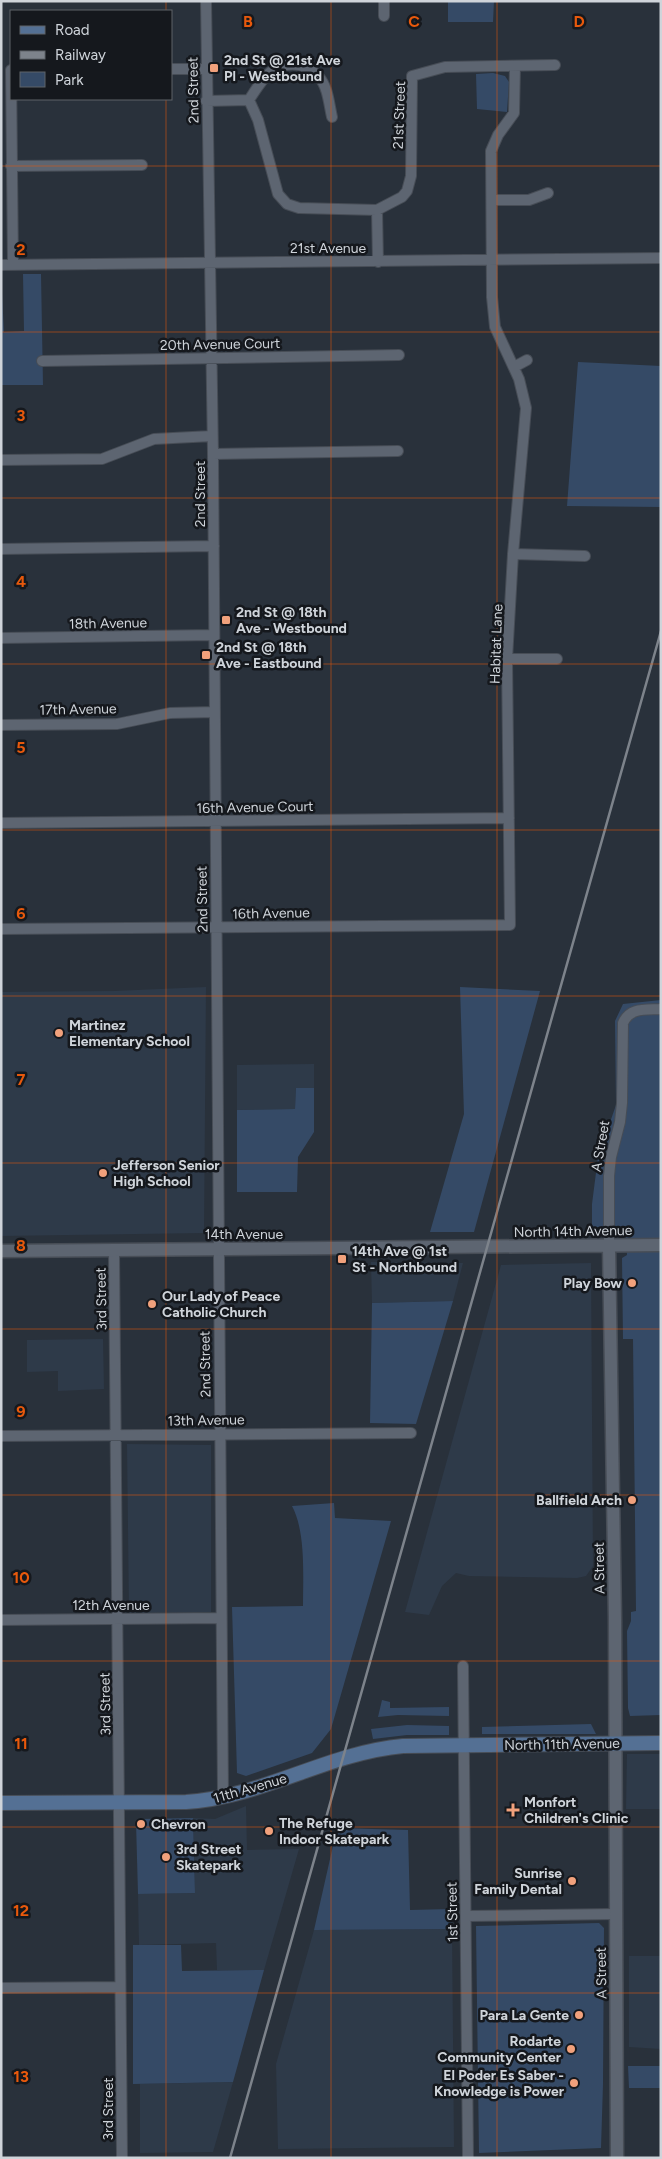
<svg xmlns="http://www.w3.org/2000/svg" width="662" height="2159" viewBox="0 0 662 2159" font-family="Figtree,sans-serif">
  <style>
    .built { fill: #2e3a49 }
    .green { fill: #354a66 }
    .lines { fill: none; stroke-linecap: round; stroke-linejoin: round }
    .minor-casing { stroke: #474d56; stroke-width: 12 }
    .tertiary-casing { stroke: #474d56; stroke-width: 15 }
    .secondary-casing { stroke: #474d56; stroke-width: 16 }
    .minor { stroke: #5d6571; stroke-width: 10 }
    .tertiary { stroke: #5d6571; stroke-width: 12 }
    .secondary { stroke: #547094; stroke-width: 14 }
    .rail { stroke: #7d838b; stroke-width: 2.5 }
    .grid { fill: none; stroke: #e8590c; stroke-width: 1; stroke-opacity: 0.55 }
    .poi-dot { fill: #f1a17c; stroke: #15181d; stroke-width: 2 }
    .labels { text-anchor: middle; stroke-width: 5; stroke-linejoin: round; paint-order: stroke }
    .poi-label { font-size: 14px; font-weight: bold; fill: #cfd4da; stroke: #15181d; text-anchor: start }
    .street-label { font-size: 14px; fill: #cfd4da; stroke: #15181d }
    .grid-label { font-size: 16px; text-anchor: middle; font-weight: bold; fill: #e8590c; stroke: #15181d; stroke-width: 5; stroke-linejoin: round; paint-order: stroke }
  </style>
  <rect width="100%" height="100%" fill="#29313b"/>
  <!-- built -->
  <path class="built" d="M 206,987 L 204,1233 L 1,1236 L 1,992 L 114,991 Z
    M 314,1064 L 314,1088 L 296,1088 L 295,1109 L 237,1110 L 237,1065 Z
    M 371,1262 L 463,1263 L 453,1301 L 372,1303 Z
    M 591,1263 L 593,1566 L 586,1576 L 577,1578 L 469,1576 L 456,1573 L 442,1586 L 429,1615 L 405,1612 L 501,1265 Z
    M 103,1339 L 104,1389 L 58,1391 L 58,1371 L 27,1372 L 27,1340 Z
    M 127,1444 L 211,1445 L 211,1612 L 129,1613 Z
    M 627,1754 L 661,1754 L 661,1809 L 626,1809 Z
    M 246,1806 L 247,1850 L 299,1849 L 264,1970 L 217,1970 L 216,1943 L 139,1945 L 138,1894 L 195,1893 L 193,1818 L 215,1819 Z
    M 452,1929 L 454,2147 L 278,2149 L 276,2064 L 314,1930 Z
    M 629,1956 L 661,1956 L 661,2049 L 629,2047 Z
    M 233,2082 L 213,2152 L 140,2153 L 140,2084 Z"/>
  <!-- green -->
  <path class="green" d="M 448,1 L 494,1 L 493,22 L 448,22 Z
    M 493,73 L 505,76 L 509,82 L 507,112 L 477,109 L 476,74 Z
    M 23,274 L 41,274 L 43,385 L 1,385 L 1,275 L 4,332 L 24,331 Z
    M 578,362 L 661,366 L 661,507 L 567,506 Z
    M 460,987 L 540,991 L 474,1232 L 430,1232 L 464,1114 Z
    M 661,1000 L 661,1715 L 630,1716 L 628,1708 L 627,1631 L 631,1621 L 631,1612 L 636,1611 L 633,1339 L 623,1339 L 622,1258 L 627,1255 L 626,1234 L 622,1232 L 620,1227 L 592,1227 L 592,1204 L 598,1157 L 616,1105 L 615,1021 L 623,1004 Z
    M 296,1088 L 314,1088 L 314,1132 L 298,1157 L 297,1192 L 237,1192 L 237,1110 L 295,1109 Z
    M 453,1301 L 416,1424 L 370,1423 L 372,1303 Z
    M 334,1503 L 335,1518 L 391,1521 L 331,1729 L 312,1753 L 246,1776 L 237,1773 L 232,1607 L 303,1606 C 303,1577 306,1532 292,1506 Z
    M 382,1700 L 390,1702 L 390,1708 L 449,1707 L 449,1716 L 398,1715 L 378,1717 Z
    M 591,1724 L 596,1734 L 482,1734 L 482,1727 Z
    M 407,1725 L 449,1726 L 449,1735 L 407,1735 L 373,1739 L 371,1729 Z
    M 193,1818 L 195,1893 L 138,1894 L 136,1822 L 140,1819 Z
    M 337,1828 L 408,1830 L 410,1910 L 451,1909 L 452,1929 L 314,1930 Z
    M 599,1923 L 604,1928 L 603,2084 L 601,2148 L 479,2153 L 476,1926 Z
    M 133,1945 L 181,1945 L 182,1971 L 264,1970 L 233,2082 L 133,2084 Z
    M 628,2066 L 661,2066 L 661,2088 L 629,2088 Z"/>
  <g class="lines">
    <defs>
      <path id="minor" d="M 206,1 L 213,454 L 223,1797
        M 384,1 L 384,16
        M 171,69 L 206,69
        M 11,70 L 13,265
        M 206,101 L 249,100
        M 332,117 C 329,104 328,87 319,77 C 314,71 306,67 299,65 C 272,61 262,80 249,100 L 258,120 L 278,194 L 287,204 L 299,208 L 377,210 L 402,197 L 407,191 L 411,176 L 412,76 L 445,67 L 555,65
        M 11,166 L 142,165
        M 492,200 L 529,200 L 548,193
        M 377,210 L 378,262
        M 1,265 L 661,258
        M 42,361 L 399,355
        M 514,367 L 527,360
        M 213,454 L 398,451
        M 1,460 L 102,459 L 154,439 L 212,436
        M 1,549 L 214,546
        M 513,554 L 585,556
        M 1,638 L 214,635
        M 507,659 L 557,659
        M 1,725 L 117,724 L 170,713 L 215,712
        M 1,823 L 509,818
        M 1,929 L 510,925 L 507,659 L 513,554 L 526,408 L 519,379 L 495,327 L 492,297 L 491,151 L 498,135 L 514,113 L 515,66
        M 609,1246 L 609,1176 L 611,1157 L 620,1122 L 622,1103 L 623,1023 C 630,1007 646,1010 661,1009
        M 114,1250 L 122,2158
        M 1,1436 L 411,1433
        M 1,1620 L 221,1618
        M 463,1666 L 468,2158
        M 466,1916 L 616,1914
        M 1,1988 L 120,1987"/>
      <path id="tertiary" d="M 609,1246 L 615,1619 L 617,2158
        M 1,1251 L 661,1245"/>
      <path id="secondary" d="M 1,1803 L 186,1802 C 263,1797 327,1753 403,1746 L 661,1743"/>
    </defs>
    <!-- minor casing -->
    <use href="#minor" class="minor-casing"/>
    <!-- tertiary casing -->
    <use href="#tertiary" class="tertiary-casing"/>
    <!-- secondary casing -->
    <use href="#secondary" class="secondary-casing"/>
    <!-- minor -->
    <use href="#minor" class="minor"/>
    <!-- tertiary -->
    <use href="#tertiary" class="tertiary"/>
    <!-- secondary -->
    <use href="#secondary" class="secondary"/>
    <!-- rail -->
    <path class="rail" d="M 230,2158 L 661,631"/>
  </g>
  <!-- grid -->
  <path class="grid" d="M 166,1 L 166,11M 331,1 L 331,2158M 497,1 L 497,2158M 166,99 L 166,2158M 1,166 L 661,166M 1,332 L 661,332M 1,498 L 661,498M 1,664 L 661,664M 1,830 L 661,830M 1,996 L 661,996M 1,1163 L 661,1163M 1,1329 L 661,1329M 1,1495 L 661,1495M 1,1661 L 661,1661M 1,1827 L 661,1827M 1,1993 L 661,1993"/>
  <!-- markers -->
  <g class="poi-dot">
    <rect x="209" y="63" width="10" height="10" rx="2.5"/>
    <rect x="221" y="615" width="10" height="10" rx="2.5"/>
    <rect x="201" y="650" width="10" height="10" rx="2.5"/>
    <circle cx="59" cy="1033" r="5"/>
    <circle cx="103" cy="1173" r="5"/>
    <rect x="337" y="1254" width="10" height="10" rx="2.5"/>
    <circle cx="632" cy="1283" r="5"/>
    <circle cx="152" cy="1304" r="5"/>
    <circle cx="632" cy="1500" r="5"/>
    <path d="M510.5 1802.5h5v5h5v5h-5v5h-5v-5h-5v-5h5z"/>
    <circle cx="141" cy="1824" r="5"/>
    <circle cx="269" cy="1831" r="5"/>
    <circle cx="166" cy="1857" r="5"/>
    <circle cx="572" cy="1881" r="5"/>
    <circle cx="579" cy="2015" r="5"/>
    <circle cx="571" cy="2049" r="5"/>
    <circle cx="574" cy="2083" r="5"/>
  </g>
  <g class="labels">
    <!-- poi labels -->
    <g class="poi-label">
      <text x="224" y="65">2nd St @ 21st Ave<tspan x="224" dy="16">Pl - Westbound</tspan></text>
      <text x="236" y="617">2nd St @ 18th<tspan x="236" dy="16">Ave - Westbound</tspan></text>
      <text x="216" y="652">2nd St @ 18th<tspan x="216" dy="16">Ave - Eastbound</tspan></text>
      <text x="69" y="1030">Martinez<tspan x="69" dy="16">Elementary School</tspan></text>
      <text x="113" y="1170">Jefferson Senior<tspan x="113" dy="16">High School</tspan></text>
      <text x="352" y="1256">14th Ave @ 1st<tspan x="352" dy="16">St - Northbound</tspan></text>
      <text x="622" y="1288" text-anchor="end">Play Bow</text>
      <text x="162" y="1301">Our Lady of Peace<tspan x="162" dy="16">Catholic Church</tspan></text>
      <text x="622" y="1505" text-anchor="end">Ballfield Arch</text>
      <text x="524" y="1807">Monfort<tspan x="524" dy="16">Children's Clinic</tspan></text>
      <text x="279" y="1828">The Refuge<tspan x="279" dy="16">Indoor Skatepark</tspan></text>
      <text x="151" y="1829">Chevron</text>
      <text x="176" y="1854">3rd Street<tspan x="176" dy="16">Skatepark</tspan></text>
      <text x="562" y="1878" text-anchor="end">Sunrise<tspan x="562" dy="16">Family Dental</tspan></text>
      <text x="569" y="2020" text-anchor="end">Para La Gente</text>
      <text x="561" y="2046" text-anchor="end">Rodarte<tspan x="561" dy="16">Community Center</tspan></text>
      <text x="564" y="2080" text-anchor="end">El Poder Es Saber -<tspan x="564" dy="16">Knowledge is Power</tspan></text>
    </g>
    <!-- street labels -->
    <g class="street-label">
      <text transform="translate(193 90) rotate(-91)" y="5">2nd Street</text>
      <text transform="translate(399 115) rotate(-88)" y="5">21st Street</text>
      <text x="328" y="253">21st Avenue</text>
      <text transform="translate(220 344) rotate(-1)" y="5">20th Avenue Court</text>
      <text transform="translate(200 494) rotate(-90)" y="5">2nd Street</text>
      <text transform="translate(108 623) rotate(-1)" y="5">18th Avenue</text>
      <text transform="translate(496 644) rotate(-88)" y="5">Habitat Lane</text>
      <text transform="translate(78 709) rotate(-1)" y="5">17th Avenue</text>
      <text transform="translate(255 807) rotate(-1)" y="5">16th Avenue Court</text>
      <text transform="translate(202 899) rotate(-91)" y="5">2nd Street</text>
      <text transform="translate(271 913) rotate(-1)" y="5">16th Avenue</text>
      <text transform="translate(600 1146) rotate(-80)" y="5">A Street</text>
      <text transform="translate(573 1231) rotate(-1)" y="5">North 14th Avenue</text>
      <text x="244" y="1239">14th Avenue</text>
      <text transform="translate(101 1299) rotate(-91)" y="5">3rd Street</text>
      <text transform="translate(205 1364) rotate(-91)" y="5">2nd Street</text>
      <text transform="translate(206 1420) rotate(-1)" y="5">13th Avenue</text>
      <text transform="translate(599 1568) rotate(-91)" y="5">A Street</text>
      <text x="111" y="1610">12th Avenue</text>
      <text transform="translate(105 1704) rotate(-91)" y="5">3rd Street</text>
      <text transform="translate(562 1744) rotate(-1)" y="5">North 11th Avenue</text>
      <text transform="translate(250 1788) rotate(-16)" y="5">11th Avenue</text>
      <text transform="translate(452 1912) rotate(-91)" y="5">1st Street</text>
      <text transform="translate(601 1973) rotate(-91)" y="5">A Street</text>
      <text transform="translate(108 2109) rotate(-90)" y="5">3rd Street</text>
    </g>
  </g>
  <g class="grid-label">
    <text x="248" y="27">B</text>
    <text x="414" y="27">C</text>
    <text x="579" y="27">D</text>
    <text x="21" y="255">2</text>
    <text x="21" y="421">3</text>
    <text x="21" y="587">4</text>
    <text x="21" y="753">5</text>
    <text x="21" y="919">6</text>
    <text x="21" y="1085">7</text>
    <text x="21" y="1251">8</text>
    <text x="21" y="1417">9</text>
    <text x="21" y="1583">10</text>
    <text x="21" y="1749">11</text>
    <text x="21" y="1916">12</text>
    <text x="21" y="2082">13</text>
  </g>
  <!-- border -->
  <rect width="662" height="2159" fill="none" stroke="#cfd4da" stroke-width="5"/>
  <!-- legend -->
  <rect x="10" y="10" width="162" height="90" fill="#15181d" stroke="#5f6369"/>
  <rect x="20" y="26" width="25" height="8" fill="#547094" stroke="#5f6369"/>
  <text x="55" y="35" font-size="15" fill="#cfd4da">Road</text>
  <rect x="20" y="51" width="25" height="8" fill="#7d838b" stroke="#5f6369"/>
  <text x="55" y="60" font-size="15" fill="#cfd4da">Railway</text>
  <rect x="20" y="72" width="25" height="15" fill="#354a66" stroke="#5f6369"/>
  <text x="55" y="85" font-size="15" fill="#cfd4da">Park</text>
</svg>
